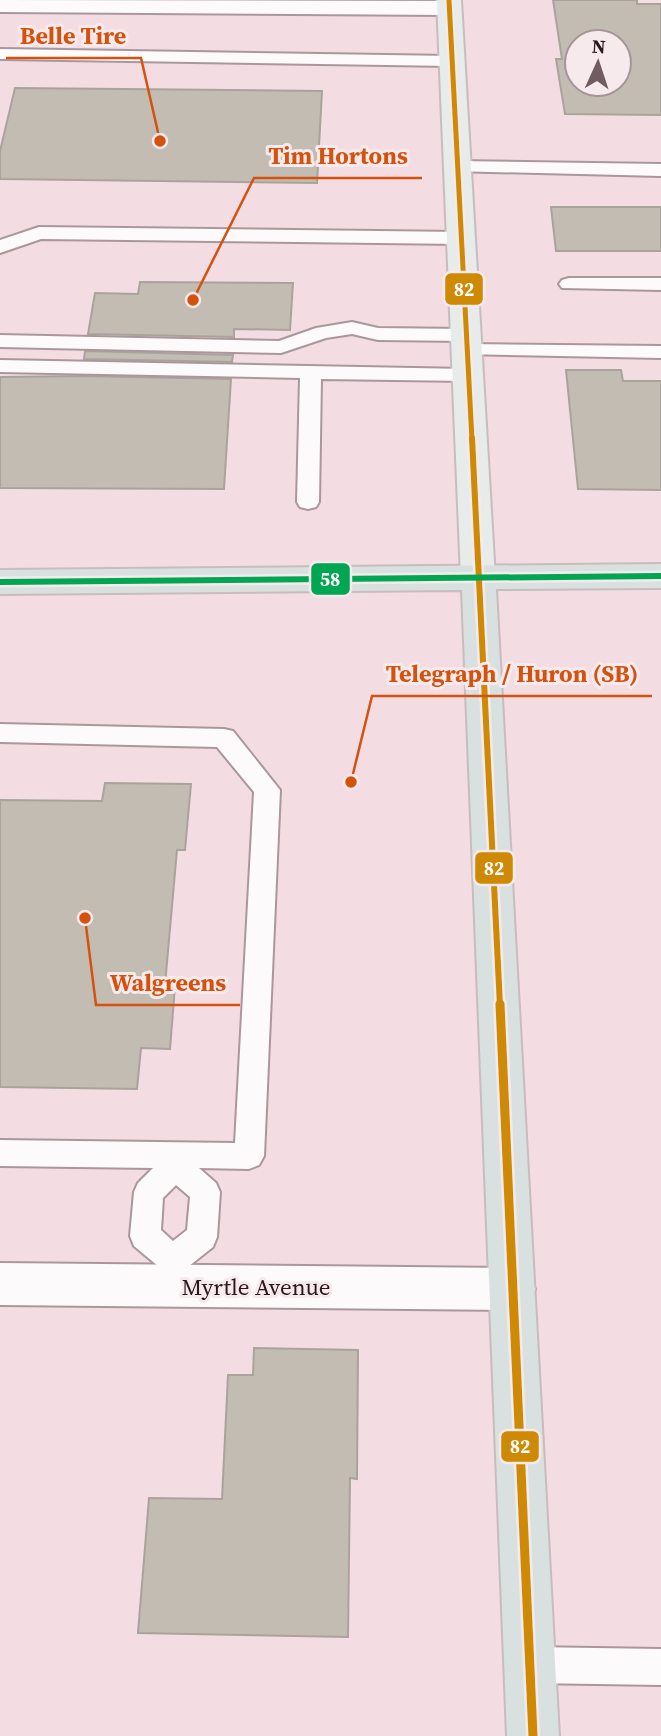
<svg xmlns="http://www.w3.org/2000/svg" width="661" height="1736" viewBox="0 0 661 1736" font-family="'Source Serif 4',serif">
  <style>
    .building { fill: #c2bcb3; stroke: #aaa39c; stroke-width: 2; fill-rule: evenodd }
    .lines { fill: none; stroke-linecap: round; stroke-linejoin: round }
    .lane-casing { stroke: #aa979b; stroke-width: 4 }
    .street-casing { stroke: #aa979b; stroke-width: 4 }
    .primary-casing { stroke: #c8bcbe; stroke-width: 4 }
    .highway-casing { stroke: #c8bcbe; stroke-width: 4 }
    .lane { fill: #fdfafb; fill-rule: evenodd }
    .street { fill: #fdfafb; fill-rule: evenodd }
    .primary { fill: #e7ebea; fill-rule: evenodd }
    .highway { fill: #d9e0e0; fill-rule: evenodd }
    .bus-1-far2-casing { stroke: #f7eaed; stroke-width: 9 }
    .bus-1-far1-casing { stroke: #f7eaed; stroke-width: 11 }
    .bus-1-casing { stroke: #f7eaed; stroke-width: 14 }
    .bus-2-casing { stroke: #f7eaed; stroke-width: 11 }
    .bus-1-far2 { stroke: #ce8905; stroke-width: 5 }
    .bus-1-far1 { stroke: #ce8905; stroke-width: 6 }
    .bus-1 { stroke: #ce8905; stroke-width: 9 }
    .bus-2 { stroke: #00a651; stroke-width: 6 }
    .labels { text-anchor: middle; stroke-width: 6; stroke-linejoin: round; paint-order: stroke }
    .street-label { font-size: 23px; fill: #2b161b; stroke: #f7eaed }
    .leader { fill: none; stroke: #d5520e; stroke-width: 2.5 }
    .callout-dot { fill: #d5520e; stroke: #f7eaed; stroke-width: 2.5 }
    .callout-label { font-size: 24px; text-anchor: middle; font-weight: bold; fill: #d5520e; stroke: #f7eaed; stroke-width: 6; stroke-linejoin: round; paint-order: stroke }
    .line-badge { stroke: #f7eaed; stroke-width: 2.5 }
    .badge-label { font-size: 19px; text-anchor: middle; font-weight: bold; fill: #fff }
  </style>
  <rect width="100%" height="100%" fill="#f3dde2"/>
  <!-- building -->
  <path class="building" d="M 553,0 L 637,0 L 637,4 L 661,4 L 661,115 L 565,114 L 556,59 L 562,59 ZM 577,42 L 619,42 L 619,84 L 577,84 Z
    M 15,88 L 322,91 L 317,183 L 0,179 L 0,151 Z
    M 551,207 L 661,207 L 661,251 L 556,251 Z
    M 140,282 L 293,283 L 290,330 L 234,329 L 234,337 L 88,334 L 95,293 L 138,294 Z
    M 85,351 L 233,355 L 232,362 L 84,359 Z
    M 566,370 L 621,370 L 623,381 L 661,381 L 661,490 L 578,489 Z
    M 82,376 L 231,379 L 224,489 L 0,488 L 0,377 Z
    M 105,783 L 191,784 L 185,850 L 177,850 L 165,985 L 175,986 L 170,1049 L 141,1048 L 137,1089 L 0,1087 L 0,800 L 102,801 Z
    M 254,1348 L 358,1350 L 357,1479 L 350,1478 L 348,1637 L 138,1633 L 149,1498 L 222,1499 L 228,1375 L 253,1375 Z"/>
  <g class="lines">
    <defs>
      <path id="lane" d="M 0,49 L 452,56 L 461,61 L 452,66 L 0,59 Z
        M 457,161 L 661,164 L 661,176 L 450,171 L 448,167 Z
        M 39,227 L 460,232 L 470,238 L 460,244 L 41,239 L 0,253 L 0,240 Z
        M 569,278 L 661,278 L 661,290 L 562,288 L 559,284 L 562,280 Z
        M 352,322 L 378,328 L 465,329 L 472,331 L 475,335 L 472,339 L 465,341 L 378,340 L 352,334 L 326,338 L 281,353 L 0,347 L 0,335 L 279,341 L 316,328 Z
        M 466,344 L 661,346 L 661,358 L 459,354 L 456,350 L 459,346 Z
        M 0,360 L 467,369 L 474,370 L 477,375 L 474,380 L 467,381 L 321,379 L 319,502 L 316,507 L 308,509 L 300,507 L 297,502 L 300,378 L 0,372 Z
        M 0,724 L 224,729 L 233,731 L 280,790 L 264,1156 L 259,1165 L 249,1169 L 199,1168 L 216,1183 L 220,1192 L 217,1237 L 213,1247 L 189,1266 L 189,1287 L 185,1297 L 174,1301 L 163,1297 L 159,1287 L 158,1266 L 134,1246 L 130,1236 L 134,1192 L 138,1183 L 153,1168 L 0,1166 L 0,1140 L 235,1143 L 254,792 L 217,747 L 0,742 ZM 176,1185 L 190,1197 L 187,1230 L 173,1241 L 161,1230 L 163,1198 Z
        M 529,1647 L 661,1649 L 661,1685 L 529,1683 L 517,1677 L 511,1665 L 517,1653 Z"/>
      <path id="street" d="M 0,0 L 449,1 L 458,3 L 461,8 L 458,13 L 449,15 L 0,12 Z
        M 0,1263 L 512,1268 L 528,1274 L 535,1289 L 528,1304 L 512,1310 L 0,1305 Z"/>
      <path id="primary" d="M 437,0 L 461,0 L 495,578 L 490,586 L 478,590 L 466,586 L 461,578 Z"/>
      <path id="highway" d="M 661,564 L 661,588 L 496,589 L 559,1736 L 507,1736 L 462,590 L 0,594 L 0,570 Z"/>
    </defs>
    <!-- lane casing -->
    <use href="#lane" class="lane-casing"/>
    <!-- street casing -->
    <use href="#street" class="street-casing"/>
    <!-- primary casing -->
    <use href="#primary" class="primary-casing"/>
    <!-- highway casing -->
    <use href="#highway" class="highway-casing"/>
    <!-- lane -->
    <use href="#lane" class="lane"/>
    <!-- street -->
    <use href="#street" class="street"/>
    <!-- primary -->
    <use href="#primary" class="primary"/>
    <!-- highway -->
    <use href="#highway" class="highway"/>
    <defs>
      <path id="bus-1-far2" d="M 449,0 L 472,440"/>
      <path id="bus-1-far1" d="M 472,438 L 500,1006"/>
      <path id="bus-1" d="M 500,1004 L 533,1736"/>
      <path id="bus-2" d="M 0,582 L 661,576"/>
    </defs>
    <!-- bus-1-far2 casing -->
    <use href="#bus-1-far2" class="bus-1-far2-casing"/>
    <!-- bus-1-far1 casing -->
    <use href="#bus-1-far1" class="bus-1-far1-casing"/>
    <!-- bus-1 casing -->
    <use href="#bus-1" class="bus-1-casing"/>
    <!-- bus-2 casing -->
    <use href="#bus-2" class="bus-2-casing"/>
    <!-- bus-1-far2 -->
    <use href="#bus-1-far2" class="bus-1-far2"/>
    <!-- bus-1-far1 -->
    <use href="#bus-1-far1" class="bus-1-far1"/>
    <!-- bus-1 -->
    <use href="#bus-1" class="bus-1"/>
    <!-- bus-2 -->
    <use href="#bus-2" class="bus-2"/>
  </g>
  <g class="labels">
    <!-- street labels -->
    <g class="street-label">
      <text x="256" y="1295">Myrtle Avenue</text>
    </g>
  </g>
  <!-- callouts -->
  <path class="leader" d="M160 141L141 58H6M193 300L254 178H422M351 782L372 696H652M85 918L96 1005H240"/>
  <g class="callout-dot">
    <circle cx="160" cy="141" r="7"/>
    <circle cx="193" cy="300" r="7"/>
    <circle cx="351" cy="782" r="7"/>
    <circle cx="85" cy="918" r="7"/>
  </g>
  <g class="callout-label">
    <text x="73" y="44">Belle Tire</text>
    <text x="338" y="164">Tim Hortons</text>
    <text x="512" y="682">Telegraph / Huron (SB)</text>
    <text x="168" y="991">Walgreens</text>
  </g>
  <g class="line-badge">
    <rect x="444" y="272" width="40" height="34" rx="7" fill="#ce8905"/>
    <rect x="310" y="562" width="41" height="34" rx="7" fill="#00a651"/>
    <rect x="474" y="851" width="40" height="34" rx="7" fill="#ce8905"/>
    <rect x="500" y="1430" width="40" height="33" rx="7" fill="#ce8905"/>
  </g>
  <g class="badge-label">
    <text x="464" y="296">82</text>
    <text x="330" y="586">58</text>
    <text x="494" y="875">82</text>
    <text x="520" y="1453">82</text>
  </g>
  <!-- north arrow -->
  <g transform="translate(598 63) rotate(3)"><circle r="33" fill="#f7eaed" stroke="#a59599" stroke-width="2"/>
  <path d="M0-5L12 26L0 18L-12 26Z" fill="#715c61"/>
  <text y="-10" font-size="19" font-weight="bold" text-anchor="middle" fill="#2b161b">N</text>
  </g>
</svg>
